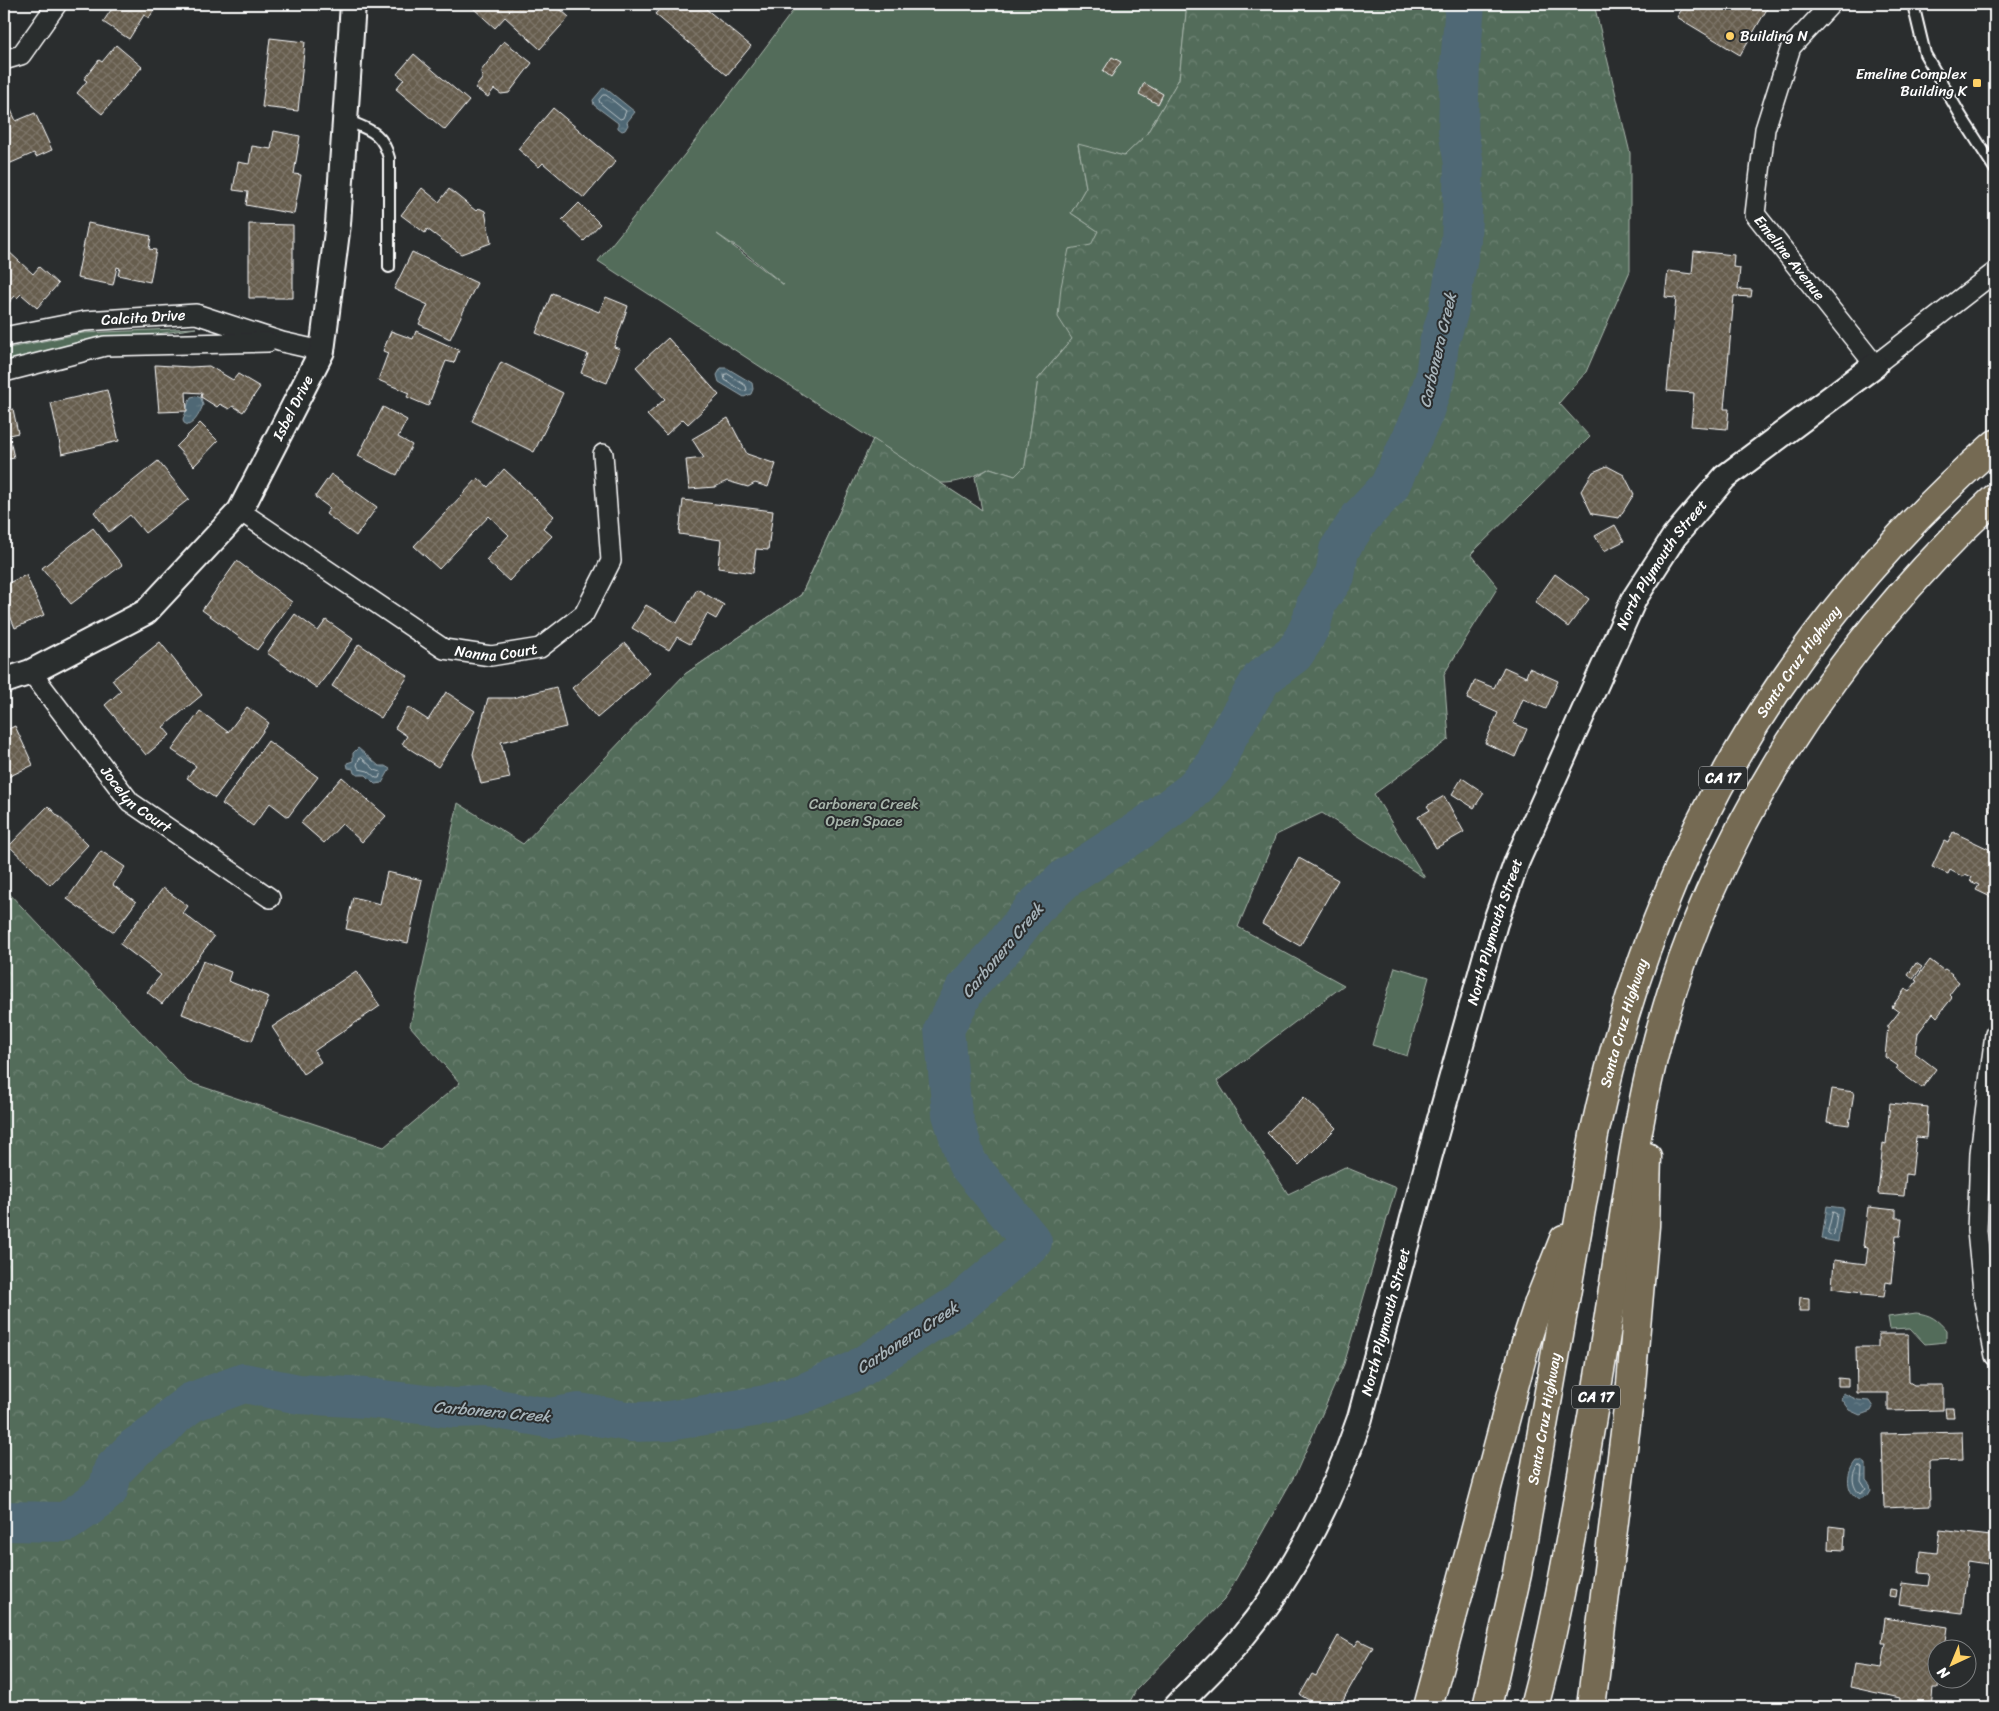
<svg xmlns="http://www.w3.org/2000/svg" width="1999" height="1711" viewBox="0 0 1999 1711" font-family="Sriracha,sans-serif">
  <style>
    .green { fill: #536c5a; stroke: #a9b6ac; fill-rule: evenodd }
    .forest { fill: url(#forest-crowns); stroke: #a9b6ac }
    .water { fill: url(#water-ripples); stroke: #95a4ac }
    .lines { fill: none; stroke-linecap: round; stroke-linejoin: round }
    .shore { stroke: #b9c3c7; stroke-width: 1 }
    .river { stroke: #4f6874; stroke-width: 40 }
    .building { fill: url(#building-cross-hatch); stroke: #fff }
    .service-casing { stroke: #fff; stroke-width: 14 }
    .minor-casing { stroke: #fff; stroke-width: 22 }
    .tertiary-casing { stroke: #fff; stroke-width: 28 }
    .motorway-casing { stroke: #fff; stroke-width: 31 }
    .service { stroke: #2a2d2e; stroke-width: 10 }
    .minor { stroke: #2a2d2e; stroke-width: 19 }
    .tertiary { stroke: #2a2d2e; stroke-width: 24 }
    .motorway { stroke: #746b52; stroke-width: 28 }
    .poi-dot { fill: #ffd166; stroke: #2a2d2e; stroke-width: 2 }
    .labels { text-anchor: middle; stroke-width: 4; stroke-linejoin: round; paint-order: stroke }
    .shield { fill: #2a2d2e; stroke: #bfc0c0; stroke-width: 1 }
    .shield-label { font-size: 14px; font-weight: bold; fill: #fff }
    .poi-label { font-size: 15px; fill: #fff; stroke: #2a2d2e; text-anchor: start }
    .street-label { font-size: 15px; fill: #fff; stroke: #2a2d2e }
    .park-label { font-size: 15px; fill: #a9b6ac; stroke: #2a2d2e }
    .water-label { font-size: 16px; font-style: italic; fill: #a7b4ba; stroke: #2a2d2e }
  </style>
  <defs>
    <pattern id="forest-crowns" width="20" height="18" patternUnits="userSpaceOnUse" patternTransform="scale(1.25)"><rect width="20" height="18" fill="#536c5a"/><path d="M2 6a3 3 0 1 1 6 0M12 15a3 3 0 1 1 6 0" fill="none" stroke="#6d8273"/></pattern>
    <pattern id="water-ripples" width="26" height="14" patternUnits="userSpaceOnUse" patternTransform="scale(1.25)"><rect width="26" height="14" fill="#4f6874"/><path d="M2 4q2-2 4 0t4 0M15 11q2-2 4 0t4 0" fill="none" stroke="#697f89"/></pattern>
    <pattern id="building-cross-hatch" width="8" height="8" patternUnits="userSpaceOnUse" patternTransform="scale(1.25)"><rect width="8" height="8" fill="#665d4e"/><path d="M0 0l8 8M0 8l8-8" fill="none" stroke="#7d7569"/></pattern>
  </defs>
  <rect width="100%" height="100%" fill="#2a2d2e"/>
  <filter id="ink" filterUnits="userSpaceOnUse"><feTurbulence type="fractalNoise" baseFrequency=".02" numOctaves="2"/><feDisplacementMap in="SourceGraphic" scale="10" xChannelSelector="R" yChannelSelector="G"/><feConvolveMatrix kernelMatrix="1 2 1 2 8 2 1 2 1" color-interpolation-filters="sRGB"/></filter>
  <g filter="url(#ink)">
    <!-- green -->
    <path class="green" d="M 798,4 L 1187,4 L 1179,79 L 1146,135 L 1124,156 L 1078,145 L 1086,187 L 1071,213 L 1098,231 L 1092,245 L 1072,339 L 1038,379 L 1025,466 L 1015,476 L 990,468 C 975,476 958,484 940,483 L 1274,700 L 685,674 L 801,595 L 873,440 L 598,261 L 685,154 ZM 717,234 L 744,252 L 784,285 Z
      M 196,328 L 86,345 L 4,362 L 4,349 L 83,333 Z
      M 1395,967 L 1429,977 L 1407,1056 L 1372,1045 Z
      M 1916,1313 C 1930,1314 1938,1320 1946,1330 L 1946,1342 L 1925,1344 L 1910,1328 L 1890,1329 L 1888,1317 Z"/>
    <!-- forest -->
    <path class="forest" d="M 1187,4 L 1594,4 L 1630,153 L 1630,271 L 1586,372 L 1559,403 L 1590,437 L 1471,554 L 1498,587 L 1444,674 L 1449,739 L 1374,794 L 1425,878 L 1322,813 L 1276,835 L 1238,927 L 1344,985 L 1217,1081 L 1288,1194 L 1345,1167 L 1396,1188 L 1344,1364 L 1296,1473 L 1224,1600 L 1136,1690 L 1127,1707 L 4,1707 L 4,888 L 188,1082 L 384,1147 L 460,1083 L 410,1026 L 458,803 L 523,844 L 685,674 L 801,595 L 873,439 L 982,510 L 975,477 L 990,468 L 1015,476 L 1025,466 L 1038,379 L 1072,339 L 1058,317 L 1061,287 L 1069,249 L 1091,245 L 1098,231 L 1071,213 L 1086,187 L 1078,144 L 1124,156 L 1146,135 L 1179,79 Z"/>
    <!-- water -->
    <path class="water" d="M 604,87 L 635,112 L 627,122 L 628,125 L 625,130 L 622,131 L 618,128 L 618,123 L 594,105 L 593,100 Z
      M 721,368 L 727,368 L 752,383 L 753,389 L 751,394 L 744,397 L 719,382 L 717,375 Z
      M 196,396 L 201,398 L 203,405 C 200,412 196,422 188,425 L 184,423 L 183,419 C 187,411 187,404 191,397 Z
      M 358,748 L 379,766 L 385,766 L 390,769 L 382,783 L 375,784 L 366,775 L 358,775 L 354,773 L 353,769 L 348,768 L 347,763 L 353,761 L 353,753 Z
      M 1827,1206 L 1843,1208 L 1838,1242 L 1822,1239 Z
      M 1843,1393 L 1858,1400 L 1869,1401 L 1873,1407 L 1871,1411 L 1860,1415 L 1849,1410 L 1841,1399 Z
      M 1856,1461 L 1862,1461 L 1866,1464 L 1866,1480 L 1870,1485 L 1871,1490 L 1868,1495 L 1859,1499 C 1845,1492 1846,1472 1856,1461 Z"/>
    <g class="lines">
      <!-- shore -->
      <path class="shore" d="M 603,95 L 606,95 L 626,111 L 623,118 L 620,119 L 600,103 L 599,100 Z
        M 728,374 L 746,386 L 747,390 L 743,391 L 725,380 L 724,375 Z
        M 362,758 L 375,770 L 381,772 L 379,778 L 376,778 L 368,771 L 359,769 L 357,765 L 359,759 Z
        M 1833,1212 L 1837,1214 L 1834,1234 L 1832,1236 L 1828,1233 Z
        M 1859,1466 L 1862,1468 L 1861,1481 L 1866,1489 L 1860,1494 C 1852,1487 1850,1473 1859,1466 Z"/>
      <!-- river -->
      <path class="river" d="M 4,1521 L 66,1522 L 89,1506 L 108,1490 L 113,1470 L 136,1447 L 160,1431 L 175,1415 L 192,1402 L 244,1383 L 299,1394 L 366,1398 L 454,1408 L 486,1407 L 549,1418 L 579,1413 L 632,1422 L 668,1421 L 766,1405 L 802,1394 L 855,1371 L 962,1302 L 1032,1242 L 967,1163 L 952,1114 L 944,1029 L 966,988 L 1002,949 L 1034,908 L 1066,878 L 1149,824 L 1190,793 L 1214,767 L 1226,739 L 1262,678 L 1294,654 L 1302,642 L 1311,624 L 1317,602 L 1335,576 L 1339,550 L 1360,518 L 1389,487 L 1423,414 L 1435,378 L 1439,343 L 1448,313 L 1461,241 L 1464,164 L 1458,130 L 1460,65 L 1465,4"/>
    </g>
    <!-- building -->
    <path class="building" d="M 115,4 L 158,4 L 149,18 L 144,15 L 129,39 L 103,22 Z
      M 477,4 L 554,4 L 569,17 L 540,49 L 505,17 L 495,28 L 473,8 Z
      M 664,4 L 700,4 L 751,46 L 727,75 L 655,14 Z
      M 1685,4 L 1770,4 L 1740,55 L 1677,17 Z
      M 270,38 L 305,42 L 298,111 L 262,107 Z
      M 504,41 L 532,63 L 509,93 L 501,94 L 494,89 L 488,97 L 475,88 L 482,79 L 481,71 Z
      M 116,45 L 142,67 L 102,114 L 77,93 L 87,81 L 84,79 L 99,60 L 102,62 Z
      M 414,54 L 469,101 L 445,130 L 396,89 L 404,79 L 397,74 Z
      M 1112,57 L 1121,62 L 1111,77 L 1103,71 Z
      M 1144,83 L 1163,94 L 1158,104 L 1139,94 Z
      M 553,108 L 616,161 L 584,198 L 543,163 L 539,167 L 518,149 Z
      M 11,110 L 16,121 L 35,113 L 52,150 L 36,157 L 34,153 L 4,166 L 4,113 Z
      M 274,131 L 300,136 L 294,174 L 301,175 L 294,214 L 246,205 L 248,192 L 233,190 L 238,162 L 249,164 L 252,146 L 271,149 Z
      M 422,188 L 439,202 L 449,189 L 476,211 L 479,208 L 485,211 L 491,243 L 461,254 L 427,229 L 425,233 L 401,215 Z
      M 579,203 L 600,224 L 584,241 L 562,220 Z
      M 88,223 L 151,236 L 149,249 L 156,250 L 150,282 L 118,275 L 120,268 L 117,267 L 113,285 L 77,278 Z
      M 249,224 L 293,225 L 293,298 L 249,298 Z
      M 7,250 L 33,274 L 39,267 L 58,284 L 37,308 L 21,294 L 17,298 L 15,296 L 4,308 L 4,255 Z
      M 1694,251 L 1734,255 L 1733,267 L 1740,268 L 1738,289 L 1752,290 L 1751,297 L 1734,296 L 1724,409 L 1729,409 L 1727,429 L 1691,426 L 1694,393 L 1667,391 L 1676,298 L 1665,297 L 1668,271 L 1692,274 Z
      M 412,252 L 477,283 L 450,339 L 419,324 L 428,305 L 394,289 Z
      M 552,293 L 599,312 L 606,297 L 628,306 L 614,347 L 620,349 L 607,383 L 581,373 L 588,354 L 536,333 Z
      M 391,331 L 413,339 L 416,331 L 459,350 L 454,363 L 446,361 L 428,406 L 407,397 L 409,393 L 378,380 L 388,353 L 383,351 Z
      M 668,338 L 719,395 L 688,424 L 683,419 L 666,435 L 647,415 L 665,399 L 636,367 Z
      M 501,362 L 563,393 L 534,452 L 472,421 Z
      M 155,365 L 190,367 L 209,366 L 233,380 L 238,374 L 260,387 L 243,412 L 233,406 L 229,409 L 220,404 L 217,407 L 201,397 L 202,393 L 186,392 L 187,411 L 159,412 Z
      M 107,390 L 119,441 L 62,454 L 51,403 Z
      M 383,407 L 407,420 L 398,437 L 412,445 L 397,475 L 358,456 Z
      M 13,409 L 18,433 L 9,435 L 14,458 L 4,460 L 4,411 Z
      M 728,418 L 747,454 L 776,464 L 768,487 L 755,483 L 748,487 L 727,481 L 715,487 L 689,489 L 686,460 L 704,458 L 692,439 Z
      M 200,423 L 218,441 L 194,466 L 176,447 Z
      M 158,461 L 189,499 L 145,533 L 130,515 L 109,532 L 94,512 Z
      M 1607,466 L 1624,475 L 1634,494 L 1619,518 L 1592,514 L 1581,491 L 1593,472 Z
      M 504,469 L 554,516 L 543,528 L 552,536 L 509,581 L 486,560 L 509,535 L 489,516 L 439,569 L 414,546 L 478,478 L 488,487 Z
      M 331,474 L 377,507 L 356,536 L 326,514 L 330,508 L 315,497 Z
      M 683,500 L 773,511 L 768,550 L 756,549 L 753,573 L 718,568 L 721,540 L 679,534 Z
      M 1615,525 L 1624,541 L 1604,551 L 1595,536 Z
      M 93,528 L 122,565 L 71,604 L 42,568 Z
      M 237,561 L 292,602 L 257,650 L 202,610 Z
      M 1555,574 L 1589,599 L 1568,627 L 1535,602 Z
      M 26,575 L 44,615 L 15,628 L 9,613 L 4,616 L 4,585 Z
      M 697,589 L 724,605 L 716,619 L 707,614 L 690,644 L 677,637 L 669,650 L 632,628 L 646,605 L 677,623 Z
      M 295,614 L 318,631 L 326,620 L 353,639 L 317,688 L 267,653 Z
      M 160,642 L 202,695 L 163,727 L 170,735 L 146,755 L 105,705 L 121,691 L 112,680 Z
      M 625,643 L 650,673 L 597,718 L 572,688 Z
      M 359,644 L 408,676 L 381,718 L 332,686 Z
      M 1504,667 L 1526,677 L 1529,668 L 1558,681 L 1546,709 L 1523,699 L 1513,723 L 1527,729 L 1515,757 L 1485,743 L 1498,713 L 1467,699 L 1475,680 L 1494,688 Z
      M 556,687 L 566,727 L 501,742 L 510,778 L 481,784 L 473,754 L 488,698 L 513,698 Z
      M 446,692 L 475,711 L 438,767 L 402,744 L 407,736 L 395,728 L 408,707 L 428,720 Z
      M 247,707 L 269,723 L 215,798 L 187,778 L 196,766 L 172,750 L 200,711 L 228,732 Z
      M 15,726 L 33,765 L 4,779 L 4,731 Z
      M 268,741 L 318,777 L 288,817 L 270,803 L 253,826 L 222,804 Z
      M 342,777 L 386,816 L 362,842 L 342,824 L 324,843 L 301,823 Z
      M 1462,778 L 1484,793 L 1474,808 L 1452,794 Z
      M 1444,796 L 1464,832 L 1436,848 L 1418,817 L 1430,810 L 1427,806 Z
      M 1995,801 L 1995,814 L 1989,810 Z
      M 48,806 L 88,845 L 50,885 L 9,846 Z
      M 1953,832 L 1995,852 L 1995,864 L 1993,869 L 1995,870 L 1995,899 L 1976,890 L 1979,885 L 1970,881 L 1972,877 L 1965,874 L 1963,877 L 1950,870 L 1948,874 L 1932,867 L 1944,841 L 1948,843 Z
      M 101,851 L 125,867 L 113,885 L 136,902 L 114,932 L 67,899 Z
      M 1299,858 L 1338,880 L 1300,946 L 1262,924 Z
      M 387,872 L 422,880 L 408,943 L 346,929 L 353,897 L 380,904 Z
      M 163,888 L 188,906 L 183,913 L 214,937 L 162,1004 L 147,992 L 161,975 L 120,944 Z
      M 1930,960 L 1943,970 L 1945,969 L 1952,974 L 1951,975 L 1959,982 L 1949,995 L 1952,998 L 1937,1017 L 1933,1013 L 1918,1033 L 1915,1053 L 1936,1069 L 1922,1088 L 1896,1069 L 1898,1066 L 1885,1057 L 1888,1026 L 1899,1012 L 1892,1007 L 1905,989 L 1909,992 L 1917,981 L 1915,980 Z
      M 203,961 L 231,972 L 228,981 L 269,997 L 252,1041 L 182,1014 Z
      M 1916,963 L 1922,967 L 1913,979 L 1908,975 Z
      M 356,971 L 380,1006 L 314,1051 L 321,1062 L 303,1074 L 272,1027 Z
      M 1832,1089 L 1854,1092 L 1849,1125 L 1827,1122 Z
      M 1304,1097 L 1336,1128 L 1299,1165 L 1267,1133 Z
      M 1890,1103 L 1928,1107 L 1926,1138 L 1916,1137 L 1912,1175 L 1906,1174 L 1904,1196 L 1878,1194 L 1883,1143 L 1886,1144 Z
      M 1868,1207 L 1896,1210 L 1896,1218 L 1902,1218 L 1900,1236 L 1896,1236 L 1891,1283 L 1886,1282 L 1884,1297 L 1862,1295 L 1862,1292 L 1832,1288 L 1834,1260 L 1866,1264 L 1868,1247 L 1863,1246 Z
      M 1800,1297 L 1809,1298 L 1809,1311 L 1799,1311 Z
      M 1878,1334 L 1908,1334 L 1909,1382 L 1914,1385 L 1943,1385 L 1943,1410 L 1888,1411 L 1888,1393 L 1857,1393 L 1856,1347 L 1878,1347 Z
      M 1838,1378 L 1848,1379 L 1848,1386 L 1838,1386 Z
      M 1945,1408 L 1953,1408 L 1954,1417 L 1946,1417 Z
      M 1962,1432 L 1963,1460 L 1929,1461 L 1930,1506 L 1884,1508 L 1882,1434 Z
      M 1829,1526 L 1845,1528 L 1844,1550 L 1828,1549 Z
      M 1940,1530 L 1991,1536 L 1988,1564 L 1968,1561 L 1962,1613 L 1899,1605 L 1902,1583 L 1928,1586 L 1930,1574 L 1919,1573 L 1921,1551 L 1937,1553 Z
      M 1890,1589 L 1897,1590 L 1896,1597 L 1889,1596 Z
      M 1885,1617 L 1948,1627 L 1945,1648 L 1936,1648 L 1936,1678 L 1939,1678 L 1938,1688 L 1933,1688 L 1931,1707 L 1899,1704 L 1900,1698 L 1850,1687 L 1854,1664 L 1882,1668 L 1886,1643 L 1882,1643 Z
      M 1338,1636 L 1355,1646 L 1359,1640 L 1373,1647 L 1339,1707 L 1321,1707 L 1300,1695 L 1312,1674 L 1316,1676 Z"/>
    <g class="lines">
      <defs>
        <path id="service" d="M 1913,4 L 1925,54 L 1961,116 L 1995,169
          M 346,120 C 369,130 382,131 389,158 L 389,267"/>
        <g id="minor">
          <path id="s1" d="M 1831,4 L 1791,47 L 1765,129 L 1755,214 L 1875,365 L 1995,272"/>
          <path d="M 4,60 L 21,55 L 57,4"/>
          <path id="s2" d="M 4,337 L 85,321 L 196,314 L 282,342 L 322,351"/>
          <path d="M 4,372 L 105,346 L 268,342"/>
          <path id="s3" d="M 240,511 L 444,649 L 491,656 L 540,648 L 584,614 L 611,561 L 603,454"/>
          <path id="s4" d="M 31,672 L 130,802 L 270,898"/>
          <path d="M 1995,1034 L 1980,1153 L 1977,1231 L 1984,1301 L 1995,1356"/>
        </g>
        <g id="tertiary">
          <path id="s5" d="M 4,681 L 31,672 L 146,612 L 240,511 L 322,351 L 338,224 L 353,4"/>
          <path id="s6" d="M 1176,1707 C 1198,1683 1223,1661 1244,1635 C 1297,1571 1333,1497 1360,1418 L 1429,1158 L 1495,923 L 1517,861 L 1634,599 L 1674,537 L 1725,477 L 1875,365"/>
        </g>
        <g id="motorway">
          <path d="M 1428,1707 L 1526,1342 L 1539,1302 L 1564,1239"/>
          <path id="s7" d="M 1487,1707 L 1517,1574 L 1594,1135 C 1654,854 1779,635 1995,444"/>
          <path d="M 1534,1707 C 1553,1636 1566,1564 1579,1492 C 1589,1433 1600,1374 1609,1315 C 1624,1223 1634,1130 1658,1039 C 1714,829 1838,645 1995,498"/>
          <path d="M 1591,1707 L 1631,1384 L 1645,1226 L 1647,1157"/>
        </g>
      </defs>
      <!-- service casing -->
      <use href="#service" class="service-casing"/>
      <!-- minor casing -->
      <use href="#minor" class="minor-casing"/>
      <!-- tertiary casing -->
      <use href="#tertiary" class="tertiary-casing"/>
      <!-- motorway casing -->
      <use href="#motorway" class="motorway-casing"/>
      <!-- service -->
      <use href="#service" class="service"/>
      <!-- minor -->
      <use href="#minor" class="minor"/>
      <!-- tertiary -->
      <use href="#tertiary" class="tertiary"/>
      <!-- motorway -->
      <use href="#motorway" class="motorway"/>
    </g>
  </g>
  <!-- markers -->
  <g class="poi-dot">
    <circle cx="1730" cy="36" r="5"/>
    <rect x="1972" y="78" width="10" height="10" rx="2.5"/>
  </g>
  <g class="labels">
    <!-- shield labels -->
    <g class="shield">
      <rect x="1699" y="766.5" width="48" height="23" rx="4"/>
      <rect x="1572" y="1385.5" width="48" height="23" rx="4"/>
    </g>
    <g class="shield-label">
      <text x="1723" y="783">CA 17</text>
      <text x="1596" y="1402">CA 17</text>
    </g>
    <!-- poi labels -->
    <g class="poi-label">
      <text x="1740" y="41">Building N</text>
      <text x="1967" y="79" text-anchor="end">Emeline Complex<tspan x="1967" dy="17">Building K</tspan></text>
    </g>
    <!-- street labels -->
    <g class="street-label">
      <text dy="5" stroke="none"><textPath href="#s1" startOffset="286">Emeline Avenue</textPath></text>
      <text dy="5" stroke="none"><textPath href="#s2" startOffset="141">Calcita Drive</textPath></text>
      <text dy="5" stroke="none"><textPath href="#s5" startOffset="412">Isbel Drive</textPath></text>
      <text dy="5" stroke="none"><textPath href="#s6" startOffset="1256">North Plymouth Street</textPath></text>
      <text dy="5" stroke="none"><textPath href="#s3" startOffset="299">Nanna Court</textPath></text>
      <text dy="5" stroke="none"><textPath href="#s7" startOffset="1102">Santa Cruz Highway</textPath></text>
      <text dy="5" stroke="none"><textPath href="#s4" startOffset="166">Jocelyn Court</textPath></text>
      <text dy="5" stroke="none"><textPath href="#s6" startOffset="851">North Plymouth Street</textPath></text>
      <text dy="5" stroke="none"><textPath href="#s7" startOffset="698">Santa Cruz Highway</textPath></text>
      <text dy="5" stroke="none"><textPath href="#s6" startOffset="446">North Plymouth Street</textPath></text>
      <text dy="5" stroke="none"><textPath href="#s7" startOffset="294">Santa Cruz Highway</textPath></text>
    </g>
    <!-- park labels -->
    <g class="park-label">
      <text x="864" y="809">Carbonera Creek<tspan x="864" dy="17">Open Space</tspan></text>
    </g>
    <!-- water labels -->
    <g class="water-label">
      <text transform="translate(1437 350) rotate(-77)" y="6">Carbonera Creek</text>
      <text transform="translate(1002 950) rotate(-50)" y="6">Carbonera Creek</text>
      <text transform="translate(907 1337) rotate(-33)" y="6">Carbonera Creek</text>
      <text transform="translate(492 1411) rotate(5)" y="6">Carbonera Creek</text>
    </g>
  </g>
  <!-- margin -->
  <rect width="1999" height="1711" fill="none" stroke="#2a2d2e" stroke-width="20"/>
  <rect x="10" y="10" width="1979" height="1691" fill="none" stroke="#fff" stroke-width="2" filter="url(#ink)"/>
  <!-- north arrow -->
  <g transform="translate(1952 1664) rotate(224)"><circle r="24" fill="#2a2d2e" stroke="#7f8182"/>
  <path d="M0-4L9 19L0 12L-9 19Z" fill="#ffd166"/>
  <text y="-8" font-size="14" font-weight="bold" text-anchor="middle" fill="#ffffff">N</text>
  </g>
</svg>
